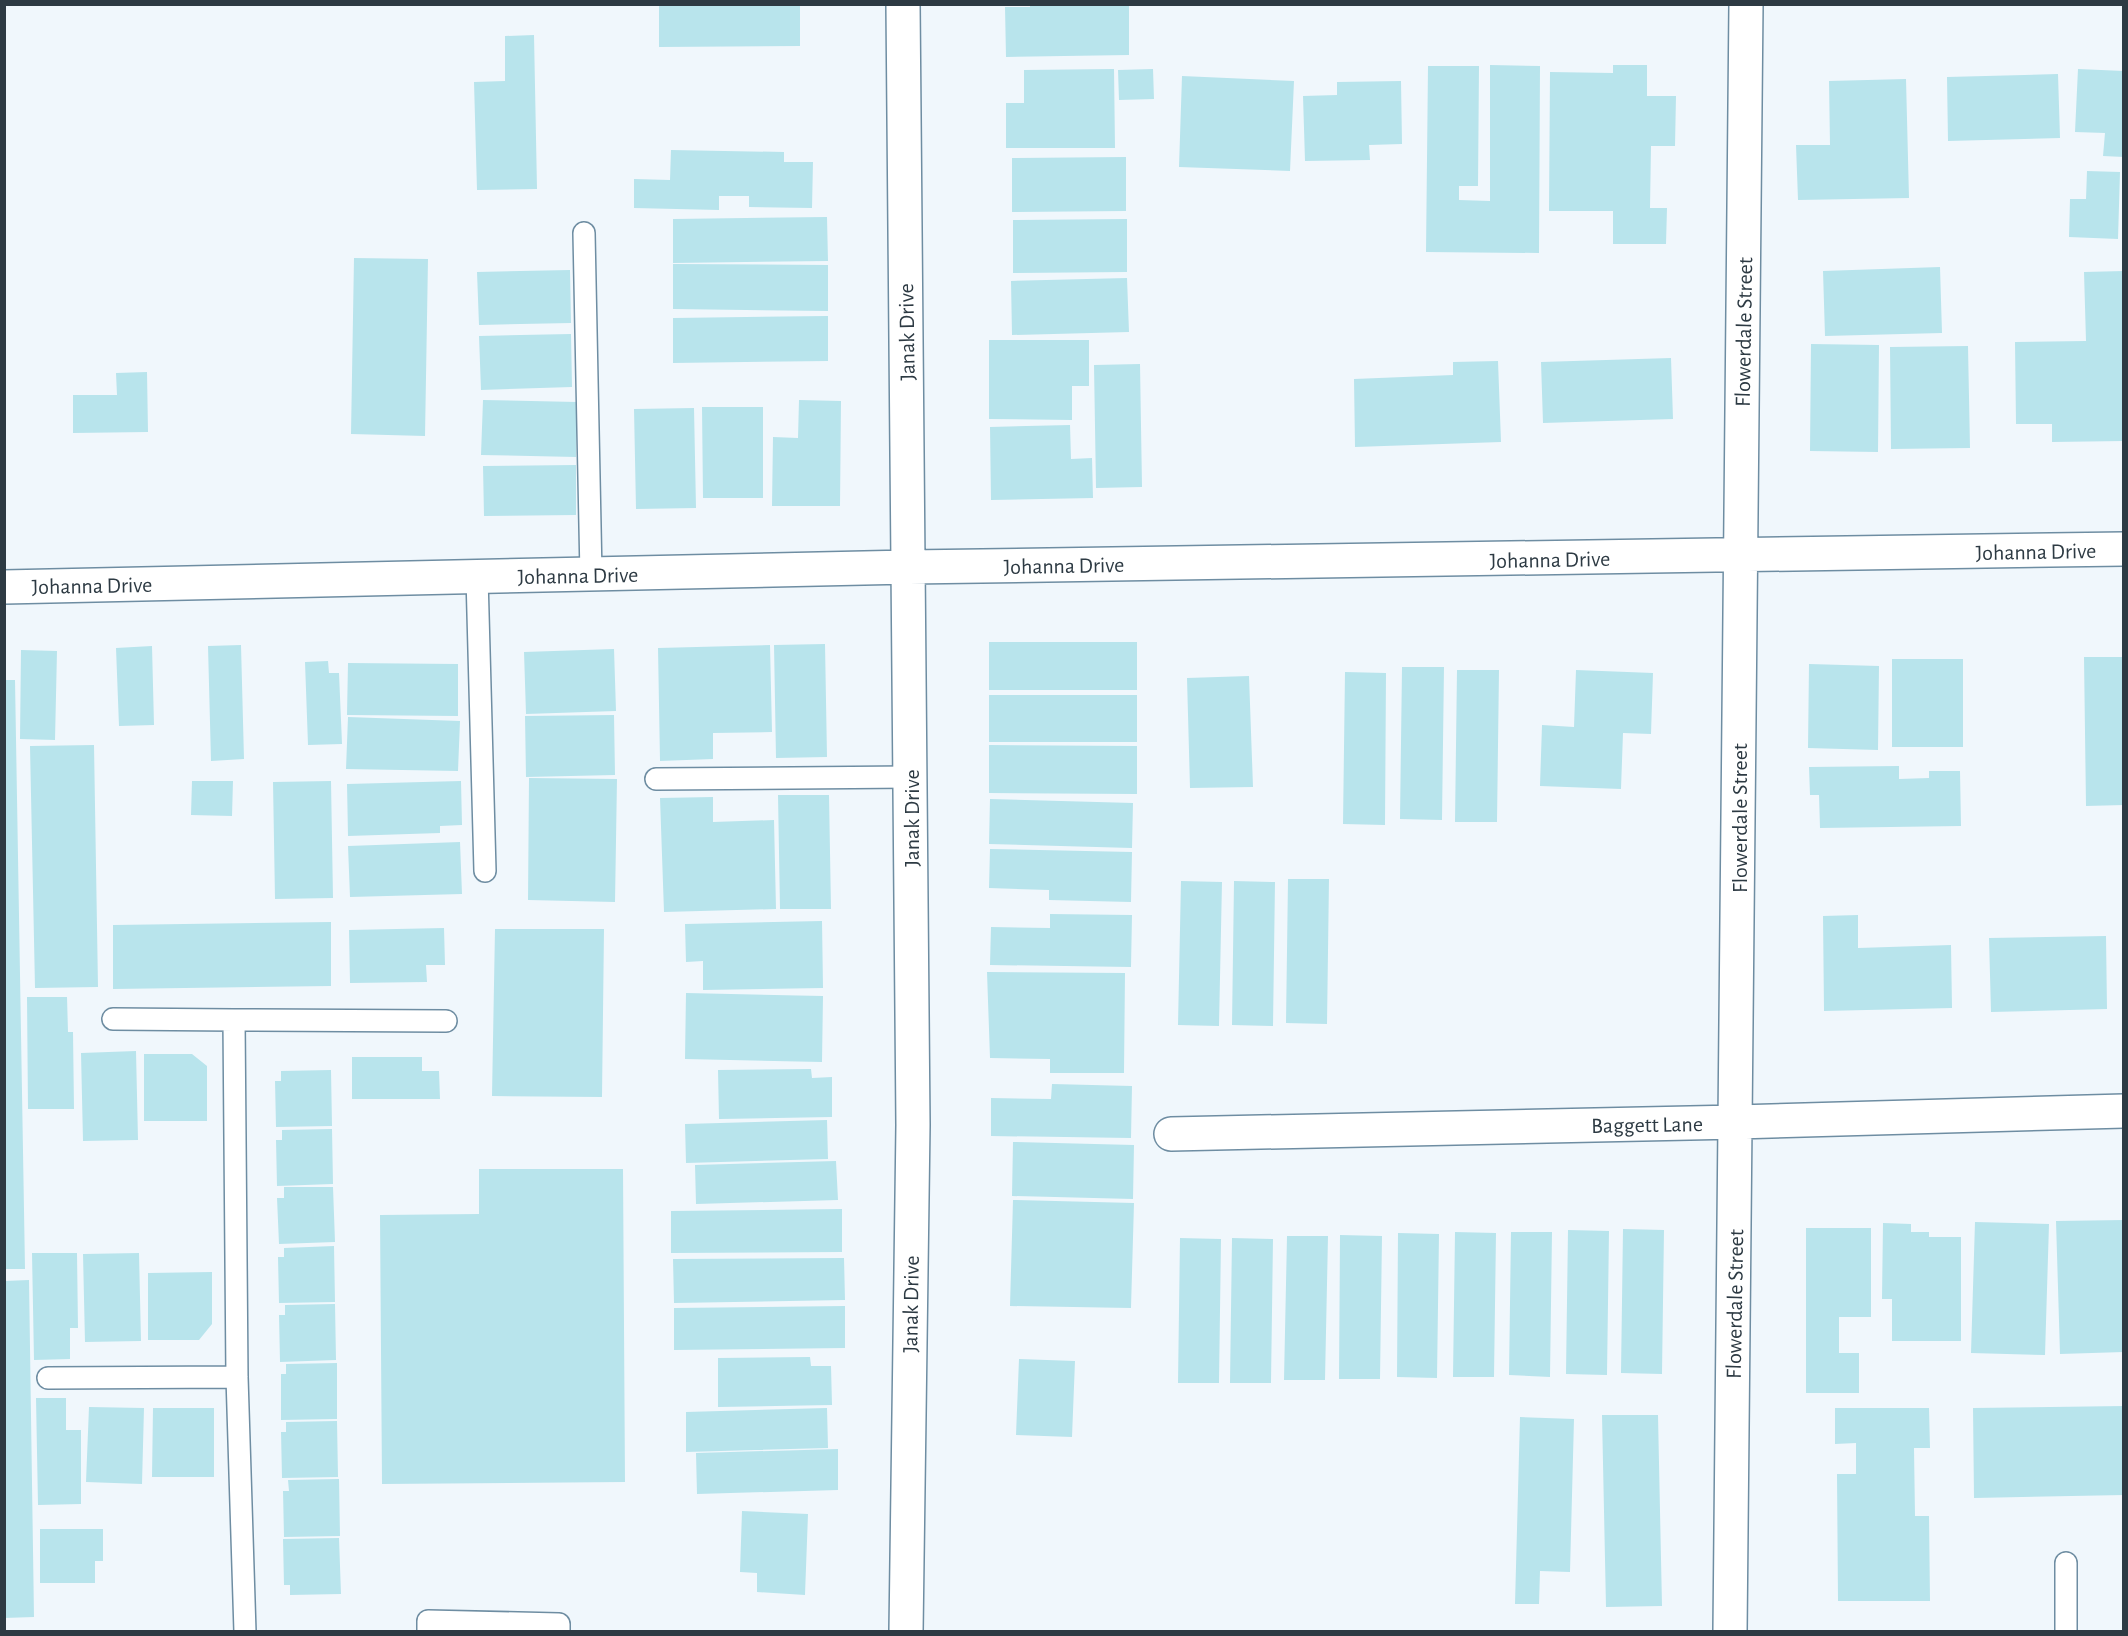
<svg xmlns="http://www.w3.org/2000/svg" width="2128" height="1636" viewBox="0 0 2128 1636" font-family="'Alegreya Sans',sans-serif">
  <style>
    .building { fill: #b8e4ec }
    .lines { fill: none; stroke-linecap: round; stroke-linejoin: round }
    .lane-casing { stroke: #6e8da2; stroke-width: 24 }
    .street-casing { stroke: #6e8da2; stroke-width: 36 }
    .lane { stroke: #fff; stroke-width: 21 }
    .street { stroke: #fff; stroke-width: 33 }
    .labels { text-anchor: middle; stroke-width: 5; stroke-linejoin: round; paint-order: stroke }
    .street-label { font-size: 22px; fill: #2d3a43; stroke: #fff }
  </style>
  <rect width="100%" height="100%" fill="#f0f7fc"/>
  <!-- building -->
  <path class="building" d="M 659,4 L 800,4 L 800,46 L 659,47 Z
    M 1030,4 L 1129,4 L 1129,55 L 1006,57 L 1005,7 L 1030,7 Z
    M 534,35 L 537,189 L 477,190 L 474,82 L 505,81 L 505,36 Z
    M 1490,65 L 1540,66 L 1539,253 L 1426,252 L 1428,66 L 1479,66 L 1478,186 L 1459,186 L 1459,200 L 1490,201 Z
    M 1613,65 L 1647,65 L 1647,96 L 1676,96 L 1675,146 L 1651,146 L 1650,208 L 1667,208 L 1666,244 L 1613,244 L 1613,211 L 1549,211 L 1550,72 L 1613,73 Z
    M 1114,69 L 1115,148 L 1006,148 L 1006,103 L 1024,103 L 1024,70 Z
    M 1153,69 L 1154,99 L 1119,100 L 1118,70 Z
    M 2078,69 L 2124,71 L 2124,157 L 2103,156 L 2105,133 L 2075,132 Z
    M 2058,74 L 2060,138 L 1948,141 L 1947,77 Z
    M 1182,76 L 1294,81 L 1290,171 L 1179,167 Z
    M 1906,79 L 1909,198 L 1798,200 L 1796,145 L 1830,145 L 1829,81 Z
    M 1401,81 L 1402,144 L 1369,145 L 1370,160 L 1305,161 L 1303,96 L 1337,95 L 1337,82 Z
    M 671,150 L 784,152 L 784,162 L 813,162 L 812,208 L 749,207 L 749,196 L 719,196 L 719,210 L 634,208 L 634,179 L 670,180 Z
    M 1126,157 L 1126,211 L 1012,212 L 1012,158 Z
    M 2087,171 L 2120,172 L 2118,239 L 2069,237 L 2070,199 L 2086,199 Z
    M 827,217 L 828,261 L 673,263 L 673,219 Z
    M 1127,219 L 1127,272 L 1013,273 L 1013,220 Z
    M 354,258 L 428,259 L 425,436 L 351,434 Z
    M 673,264 L 828,265 L 828,311 L 673,309 Z
    M 1940,267 L 1942,333 L 1825,336 L 1823,271 Z
    M 570,270 L 571,323 L 479,325 L 477,272 Z
    M 2124,271 L 2124,441 L 2052,442 L 2052,424 L 2016,424 L 2015,342 L 2086,341 L 2084,272 Z
    M 1127,278 L 1129,332 L 1012,335 L 1011,281 Z
    M 828,316 L 828,361 L 673,363 L 673,318 Z
    M 571,334 L 572,387 L 481,390 L 479,336 Z
    M 989,340 L 1089,340 L 1089,386 L 1072,386 L 1072,420 L 989,419 Z
    M 1811,344 L 1879,345 L 1878,452 L 1810,451 Z
    M 1968,346 L 1970,448 L 1891,449 L 1890,347 Z
    M 1671,358 L 1673,419 L 1543,423 L 1541,362 Z
    M 1498,361 L 1501,442 L 1355,447 L 1354,379 L 1453,375 L 1453,362 Z
    M 1140,364 L 1142,487 L 1096,488 L 1094,365 Z
    M 147,372 L 148,432 L 73,433 L 73,395 L 117,395 L 116,373 Z
    M 483,400 L 577,402 L 576,457 L 481,455 Z
    M 799,400 L 841,401 L 840,506 L 772,506 L 773,437 L 798,438 Z
    M 702,407 L 763,407 L 763,498 L 703,498 Z
    M 694,408 L 696,508 L 636,509 L 634,409 Z
    M 1070,425 L 1071,459 L 1092,458 L 1093,498 L 991,500 L 990,427 Z
    M 576,465 L 576,515 L 484,516 L 483,466 Z
    M 989,642 L 1137,642 L 1137,690 L 989,690 Z
    M 825,644 L 827,757 L 776,758 L 774,645 Z
    M 241,645 L 244,759 L 211,761 L 208,646 Z
    M 770,645 L 772,732 L 713,733 L 713,759 L 660,761 L 658,648 Z
    M 152,646 L 154,725 L 119,726 L 116,648 Z
    M 614,649 L 616,711 L 526,714 L 524,652 Z
    M 21,650 L 57,651 L 55,740 L 20,739 Z
    M 2084,657 L 2124,657 L 2124,805 L 2086,806 Z
    M 1892,659 L 1963,659 L 1963,747 L 1892,747 Z
    M 328,661 L 329,673 L 339,673 L 342,744 L 308,745 L 305,662 Z
    M 348,663 L 458,664 L 458,716 L 347,715 Z
    M 1809,664 L 1879,666 L 1878,750 L 1808,748 Z
    M 1402,667 L 1444,667 L 1442,820 L 1400,819 Z
    M 1457,670 L 1499,670 L 1497,822 L 1455,822 Z
    M 1576,670 L 1653,673 L 1651,734 L 1623,733 L 1621,789 L 1540,786 L 1542,725 L 1574,727 Z
    M 1345,672 L 1386,673 L 1385,825 L 1343,824 Z
    M 1249,676 L 1253,787 L 1190,788 L 1187,678 Z
    M 4,680 L 15,680 L 25,1269 L 4,1269 Z
    M 989,695 L 1137,695 L 1137,742 L 989,742 Z
    M 614,715 L 615,775 L 526,777 L 525,716 Z
    M 348,717 L 460,721 L 458,771 L 346,769 Z
    M 94,745 L 98,987 L 35,988 L 30,746 Z
    M 989,745 L 1137,746 L 1137,794 L 989,793 Z
    M 1899,766 L 1899,779 L 1929,778 L 1929,771 L 1960,771 L 1961,826 L 1820,828 L 1819,795 L 1810,795 L 1809,767 Z
    M 529,778 L 617,779 L 615,902 L 528,900 Z
    M 192,781 L 233,781 L 232,816 L 191,815 Z
    M 331,781 L 333,898 L 275,899 L 273,782 Z
    M 461,781 L 462,825 L 440,826 L 440,833 L 348,836 L 347,784 Z
    M 778,795 L 829,795 L 831,909 L 780,909 Z
    M 713,797 L 713,822 L 774,820 L 776,909 L 664,912 L 660,798 Z
    M 990,799 L 1133,803 L 1132,848 L 989,844 Z
    M 460,842 L 462,894 L 350,897 L 348,846 Z
    M 990,849 L 1132,852 L 1131,902 L 1049,900 L 1049,890 L 989,888 Z
    M 1288,879 L 1329,879 L 1327,1024 L 1286,1023 Z
    M 1181,881 L 1222,882 L 1219,1026 L 1178,1025 Z
    M 1234,881 L 1275,882 L 1273,1026 L 1232,1025 Z
    M 1050,914 L 1132,915 L 1131,967 L 990,965 L 991,927 L 1050,928 Z
    M 1858,915 L 1858,948 L 1951,945 L 1952,1008 L 1824,1011 L 1823,916 Z
    M 822,921 L 823,988 L 703,990 L 703,961 L 686,962 L 685,924 Z
    M 331,922 L 331,986 L 113,989 L 113,925 Z
    M 444,928 L 445,965 L 426,965 L 427,982 L 350,983 L 349,930 Z
    M 495,929 L 604,929 L 602,1097 L 492,1096 Z
    M 2106,936 L 2107,1009 L 1991,1012 L 1989,938 Z
    M 987,972 L 1125,973 L 1124,1073 L 1050,1073 L 1050,1059 L 990,1058 Z
    M 686,993 L 823,996 L 822,1062 L 685,1059 Z
    M 27,997 L 67,997 L 68,1032 L 73,1032 L 74,1109 L 28,1109 Z
    M 136,1051 L 138,1140 L 83,1141 L 81,1053 Z
    M 144,1054 L 192,1054 L 207,1066 L 207,1121 L 144,1121 Z
    M 352,1057 L 422,1057 L 422,1071 L 439,1071 L 440,1099 L 352,1099 Z
    M 811,1069 L 812,1078 L 832,1077 L 832,1117 L 719,1119 L 718,1070 Z
    M 331,1070 L 332,1126 L 276,1127 L 275,1081 L 281,1081 L 281,1071 Z
    M 1052,1084 L 1132,1086 L 1131,1138 L 991,1136 L 991,1098 L 1051,1099 Z
    M 827,1120 L 828,1159 L 686,1163 L 685,1124 Z
    M 332,1129 L 333,1184 L 277,1186 L 276,1140 L 282,1140 L 282,1130 Z
    M 1013,1142 L 1134,1145 L 1133,1199 L 1012,1196 Z
    M 836,1161 L 838,1200 L 696,1204 L 695,1165 Z
    M 479,1169 L 623,1169 L 625,1482 L 382,1484 L 380,1215 L 479,1214 Z
    M 284,1187 L 333,1187 L 335,1242 L 279,1244 L 277,1198 L 284,1198 Z
    M 1013,1200 L 1134,1203 L 1131,1308 L 1010,1306 Z
    M 842,1209 L 842,1252 L 671,1253 L 671,1211 Z
    M 2124,1220 L 2124,1352 L 2060,1354 L 2056,1221 Z
    M 1975,1222 L 2049,1224 L 2045,1355 L 1971,1353 Z
    M 1883,1223 L 1911,1224 L 1911,1232 L 1929,1232 L 1929,1237 L 1961,1237 L 1961,1341 L 1892,1341 L 1892,1299 L 1882,1299 Z
    M 1806,1228 L 1871,1228 L 1871,1317 L 1839,1317 L 1839,1353 L 1859,1353 L 1859,1393 L 1806,1393 Z
    M 1623,1229 L 1664,1230 L 1662,1374 L 1621,1373 Z
    M 1568,1230 L 1609,1231 L 1607,1375 L 1566,1374 Z
    M 1455,1232 L 1496,1233 L 1494,1377 L 1453,1377 Z
    M 1511,1232 L 1552,1232 L 1550,1377 L 1509,1375 Z
    M 1398,1233 L 1439,1234 L 1437,1378 L 1397,1377 Z
    M 1340,1235 L 1382,1236 L 1380,1379 L 1339,1379 Z
    M 1287,1236 L 1328,1236 L 1325,1380 L 1284,1380 Z
    M 1180,1238 L 1221,1239 L 1219,1383 L 1178,1383 Z
    M 1232,1238 L 1273,1239 L 1271,1383 L 1230,1383 Z
    M 334,1246 L 335,1302 L 279,1303 L 278,1257 L 284,1257 L 284,1248 Z
    M 32,1253 L 77,1253 L 78,1328 L 70,1328 L 70,1359 L 34,1360 Z
    M 139,1253 L 141,1341 L 85,1342 L 83,1254 Z
    M 844,1258 L 845,1300 L 674,1303 L 673,1259 Z
    M 212,1272 L 212,1324 L 199,1340 L 148,1340 L 148,1273 Z
    M 29,1280 L 34,1617 L 4,1618 L 4,1281 Z
    M 335,1304 L 336,1360 L 280,1362 L 279,1315 L 285,1315 L 285,1305 Z
    M 845,1306 L 845,1348 L 674,1350 L 674,1308 Z
    M 810,1357 L 811,1366 L 831,1366 L 832,1405 L 718,1407 L 718,1358 Z
    M 1019,1359 L 1075,1361 L 1072,1437 L 1016,1435 Z
    M 337,1363 L 337,1419 L 281,1420 L 281,1374 L 286,1374 L 286,1364 Z
    M 36,1398 L 66,1398 L 66,1430 L 81,1430 L 81,1504 L 38,1505 Z
    M 2124,1406 L 2124,1495 L 1974,1498 L 1973,1408 Z
    M 89,1407 L 144,1408 L 142,1484 L 86,1482 Z
    M 153,1408 L 214,1408 L 214,1477 L 152,1477 Z
    M 827,1408 L 828,1448 L 686,1452 L 686,1412 Z
    M 1835,1408 L 1929,1408 L 1930,1448 L 1914,1448 L 1915,1516 L 1929,1516 L 1930,1601 L 1838,1601 L 1837,1474 L 1856,1474 L 1856,1443 L 1835,1444 Z
    M 1602,1415 L 1658,1415 L 1662,1606 L 1606,1607 Z
    M 1520,1417 L 1574,1419 L 1570,1572 L 1540,1571 L 1539,1604 L 1515,1604 Z
    M 337,1421 L 338,1477 L 282,1478 L 281,1432 L 286,1432 L 286,1422 Z
    M 838,1449 L 838,1490 L 697,1494 L 696,1453 Z
    M 339,1479 L 340,1536 L 284,1537 L 283,1491 L 289,1491 L 288,1480 Z
    M 742,1511 L 808,1514 L 805,1595 L 757,1592 L 757,1573 L 740,1572 Z
    M 40,1529 L 103,1529 L 103,1561 L 95,1561 L 95,1583 L 40,1583 Z
    M 339,1538 L 341,1594 L 290,1595 L 290,1585 L 284,1585 L 283,1539 Z"/>
  <g class="lines">
    <defs>
      <path id="lane" d="M 584,233 L 591,575
        M 477,577 L 485,871
        M 656,779 L 911,777
        M 113,1019 L 234,1020
        M 48,1378 L 237,1377
        M 2066,1563 L 2066,1632
        M 245,1632 L 237,1377 L 234,1020 L 446,1021
        M 428,1632 L 428,1621 L 559,1624 L 559,1632"/>
      <path id="street" d="M 903,4 L 913,1125 L 906,1632
        M 4,587 L 909,567 L 2124,549
        M 1171,1134 L 1737,1122 L 2124,1111
        M 1730,1632 L 1746,4"/>
    </defs>
    <!-- lane casing -->
    <use href="#lane" class="lane-casing"/>
    <!-- street casing -->
    <use href="#street" class="street-casing"/>
    <!-- lane -->
    <use href="#lane" class="lane"/>
    <!-- street -->
    <use href="#street" class="street"/>
  </g>
  <g class="labels">
    <!-- street labels -->
    <g class="street-label">
      <text transform="translate(906 332) rotate(-91)" y="8">Janak Drive</text>
      <text transform="translate(1743 332) rotate(-89)" y="8">Flowerdale Street</text>
      <text transform="translate(2036 551) rotate(-1)" y="8">Johanna Drive</text>
      <text transform="translate(1550 559) rotate(-1)" y="8">Johanna Drive</text>
      <text transform="translate(1064 565) rotate(-1)" y="8">Johanna Drive</text>
      <text transform="translate(578 575) rotate(-1)" y="8">Johanna Drive</text>
      <text transform="translate(92 585) rotate(-1)" y="8">Johanna Drive</text>
      <text transform="translate(911 818) rotate(-90)" y="8">Janak Drive</text>
      <text transform="translate(1739 818) rotate(-90)" y="8">Flowerdale Street</text>
      <text transform="translate(1647 1124) rotate(-1)" y="8">Baggett Lane</text>
      <text transform="translate(910 1304) rotate(-89)" y="8">Janak Drive</text>
      <text transform="translate(1734 1304) rotate(-89)" y="8">Flowerdale Street</text>
    </g>
  </g>
  <!-- border -->
  <rect width="2128" height="1636" fill="none" stroke="#2d3a43" stroke-width="12"/>
</svg>
